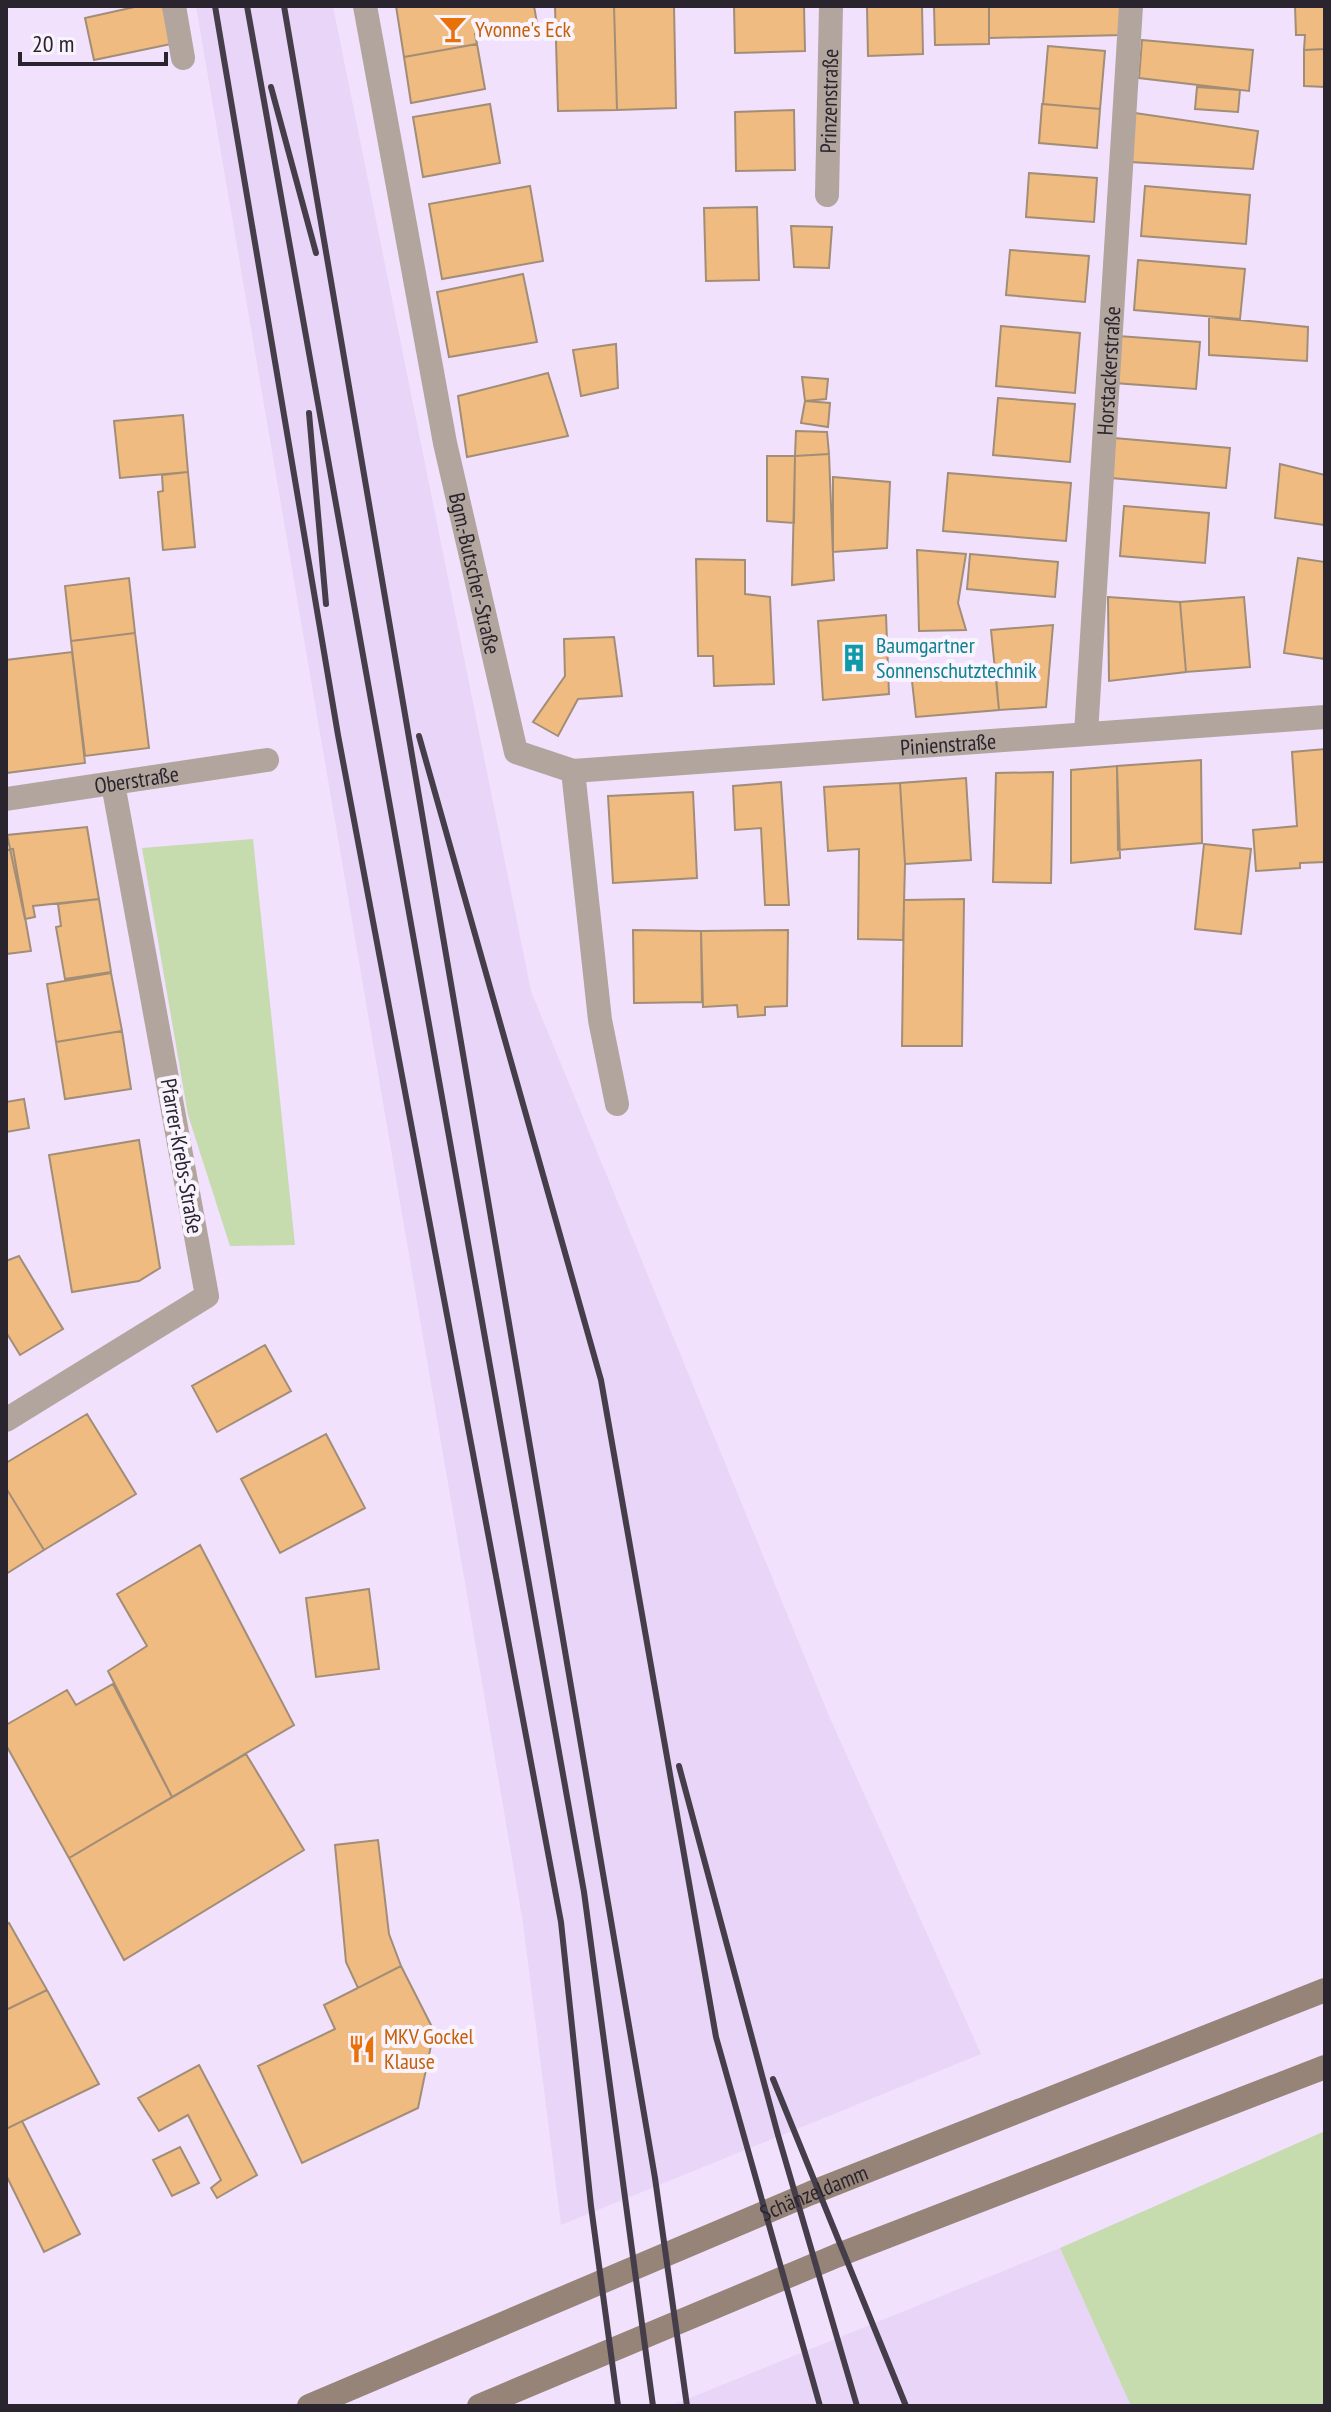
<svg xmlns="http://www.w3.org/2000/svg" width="1331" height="2412" viewBox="0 0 1331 2412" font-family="'PT Sans Narrow',sans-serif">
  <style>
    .built { fill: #e8d5f7 }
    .green { fill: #c6dbae }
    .building { fill: #f0bb81; stroke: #a28d77; stroke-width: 2 }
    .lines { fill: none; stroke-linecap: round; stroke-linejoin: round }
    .street { stroke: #b1a59d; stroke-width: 24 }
    .secondary { stroke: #968479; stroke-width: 24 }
    .rail { stroke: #453e4a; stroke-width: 6 }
    .labels { text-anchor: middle; stroke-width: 8; stroke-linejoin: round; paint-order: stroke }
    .food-label { font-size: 22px; fill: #c56008; stroke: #f9f3fe; text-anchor: start }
    .street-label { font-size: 22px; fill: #2a242e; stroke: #f9f3fe }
    .culture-label { font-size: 22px; fill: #0d838f; stroke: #f9f3fe; text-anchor: start }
  </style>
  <rect width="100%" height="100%" fill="#f1e1fd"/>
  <!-- built -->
  <path class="built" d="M 196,6 L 333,6 L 531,991 L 829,1716 L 981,2054 L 561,2225 L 523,1923 Z
    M 1060,2248 L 1131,2406 L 670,2406 Z"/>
  <!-- green -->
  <path class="green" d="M 253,839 L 295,1245 L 230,1246 L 188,1115 L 142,848 Z
    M 1325,2131 L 1325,2406 L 1131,2406 L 1060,2248 Z"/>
  <!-- building -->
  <path class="building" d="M 139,6 L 163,6 L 171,44 L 94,60 L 85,18 Z
    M 396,6 L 534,6 L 537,23 L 475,34 L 477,44 L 404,57 Z
    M 555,6 L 614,6 L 617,110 L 558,111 Z
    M 614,6 L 674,6 L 676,108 L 617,110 Z
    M 734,6 L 804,6 L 805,51 L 735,53 Z
    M 867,6 L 922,6 L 923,54 L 868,56 Z
    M 934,6 L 989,6 L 989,44 L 935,45 Z
    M 989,6 L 1123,6 L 1123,35 L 989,38 Z
    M 1295,6 L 1325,6 L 1325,49 L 1304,50 L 1305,35 L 1296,35 Z
    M 1142,40 L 1253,50 L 1249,91 L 1139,78 Z
    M 477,44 L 485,89 L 411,103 L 404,57 Z
    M 1048,46 L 1105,51 L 1100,109 L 1043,104 Z
    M 1325,49 L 1325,87 L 1304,86 L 1304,50 Z
    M 1197,87 L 1240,90 L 1238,112 L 1195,109 Z
    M 490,104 L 500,163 L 423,177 L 413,117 Z
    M 1042,104 L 1100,109 L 1097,148 L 1039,143 Z
    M 794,110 L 795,170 L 736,171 L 735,112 Z
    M 1135,113 L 1258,131 L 1253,169 L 1130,162 Z
    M 1029,173 L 1097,178 L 1094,222 L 1026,217 Z
    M 530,186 L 543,261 L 442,279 L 429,204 Z
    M 1145,186 L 1250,195 L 1246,244 L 1141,236 Z
    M 757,207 L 759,280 L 706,281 L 704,208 Z
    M 791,226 L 832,227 L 829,268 L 794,267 Z
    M 1010,250 L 1089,256 L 1085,302 L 1006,295 Z
    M 1138,260 L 1245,269 L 1240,319 L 1134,310 Z
    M 523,274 L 537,342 L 449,357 L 437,292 Z
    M 1209,317 L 1308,327 L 1307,361 L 1209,355 Z
    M 1001,326 L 1080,333 L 1075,393 L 996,386 Z
    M 1118,336 L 1200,342 L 1196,389 L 1114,383 Z
    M 616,344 L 618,388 L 581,396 L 573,350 Z
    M 548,373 L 568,436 L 467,457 L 458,396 Z
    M 802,377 L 828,379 L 826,399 L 805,401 Z
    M 998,398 L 1075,404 L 1070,462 L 993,455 Z
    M 805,401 L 830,403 L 828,427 L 801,423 Z
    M 183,415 L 188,472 L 120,478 L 114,421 Z
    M 796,431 L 827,432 L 829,454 L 795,456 Z
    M 1114,438 L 1230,448 L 1226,488 L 1111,478 Z
    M 829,454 L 834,580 L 792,585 L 795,456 Z
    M 767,456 L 795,456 L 794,523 L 767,521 Z
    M 1280,464 L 1325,475 L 1325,525 L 1275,518 Z
    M 188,472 L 195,547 L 163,550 L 158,492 L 163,491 L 162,475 Z
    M 948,473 L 1071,483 L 1066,541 L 943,531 Z
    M 833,477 L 890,482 L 887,548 L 833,552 Z
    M 1124,506 L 1209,513 L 1205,563 L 1120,556 Z
    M 917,550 L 966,554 L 958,603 L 966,630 L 919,631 Z
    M 970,554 L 1058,562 L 1055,597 L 967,589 Z
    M 1298,558 L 1325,562 L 1325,659 L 1284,653 Z
    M 696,559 L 745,560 L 745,594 L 770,597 L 774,684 L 714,686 L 713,656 L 698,656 Z
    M 129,578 L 135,633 L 71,641 L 65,586 Z
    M 1108,597 L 1180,602 L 1186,672 L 1109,681 Z
    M 1244,597 L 1250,667 L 1186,672 L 1180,602 Z
    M 886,615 L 889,694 L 823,700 L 818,621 Z
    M 1053,625 L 1046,707 L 999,710 L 991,630 Z
    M 135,633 L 149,748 L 85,756 L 71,641 Z
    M 614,637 L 622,696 L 578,699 L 558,736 L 533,722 L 565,676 L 564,639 Z
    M 72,652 L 85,763 L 6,773 L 6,660 Z
    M 995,665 L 999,710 L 916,717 L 911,672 Z
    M 1325,749 L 1325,862 L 1300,863 L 1300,868 L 1256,871 L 1253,830 L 1297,826 L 1292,752 Z
    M 1201,760 L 1202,843 L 1118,850 L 1117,766 Z
    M 1117,766 L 1120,858 L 1071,863 L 1071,770 Z
    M 1053,772 L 1051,883 L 993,882 L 996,773 Z
    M 966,778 L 971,860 L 905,864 L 900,783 Z
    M 781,782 L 789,905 L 765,905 L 761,828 L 735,830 L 733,786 Z
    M 900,783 L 905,864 L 903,940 L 858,939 L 859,849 L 828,851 L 824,787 Z
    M 693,792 L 697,878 L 613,883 L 608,796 Z
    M 87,827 L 99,899 L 33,906 L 35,917 L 25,919 L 7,835 Z
    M 1204,844 L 1251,849 L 1241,934 L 1195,929 Z
    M 13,849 L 31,951 L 6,954 L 6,850 Z
    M 99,899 L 111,972 L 65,979 L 56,927 L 61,926 L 58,904 Z
    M 964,899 L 962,1046 L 902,1046 L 904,900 Z
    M 633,930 L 701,931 L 702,1002 L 634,1003 Z
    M 788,930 L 787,1006 L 765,1007 L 765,1015 L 738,1017 L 737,1005 L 703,1007 L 701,931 Z
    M 111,973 L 122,1031 L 56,1042 L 47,984 Z
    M 122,1031 L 131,1089 L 65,1099 L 56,1042 Z
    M 24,1099 L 29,1128 L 6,1132 L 6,1102 Z
    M 139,1140 L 160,1268 L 139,1281 L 72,1292 L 49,1155 Z
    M 19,1256 L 63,1329 L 20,1355 L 6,1332 L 6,1261 Z
    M 265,1345 L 291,1391 L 217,1432 L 192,1386 Z
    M 87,1414 L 136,1494 L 44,1550 L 6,1488 L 6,1463 Z
    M 326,1434 L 365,1508 L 280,1553 L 241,1479 Z
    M 6,1488 L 44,1550 L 6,1574 Z
    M 200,1545 L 294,1725 L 172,1797 L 108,1671 L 147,1646 L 117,1594 Z
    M 369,1589 L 379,1669 L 316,1677 L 306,1598 Z
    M 113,1684 L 172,1797 L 69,1858 L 6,1745 L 6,1725 L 67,1690 L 76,1705 Z
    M 246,1754 L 304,1850 L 124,1960 L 69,1858 Z
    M 378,1840 L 389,1934 L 401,1966 L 358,1988 L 346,1962 L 335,1845 Z
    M 9,1923 L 47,1990 L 6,2010 L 6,1925 Z
    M 401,1966 L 434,2031 L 418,2108 L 302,2163 L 258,2066 L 335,2029 L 324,2005 Z
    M 47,1990 L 99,2084 L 6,2129 L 6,2010 Z
    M 199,2065 L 257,2175 L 217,2198 L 211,2188 L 221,2180 L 188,2115 L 159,2131 L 138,2098 Z
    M 22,2121 L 80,2234 L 44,2252 L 6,2175 L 6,2129 Z
    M 180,2147 L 199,2183 L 172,2196 L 153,2160 Z"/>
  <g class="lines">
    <!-- street -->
    <g class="street">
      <path d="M 174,6 L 183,58"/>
      <path id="s1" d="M 365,6 L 445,443 L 516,752 L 573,771 L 600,1020 L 617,1104"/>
      <path id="s2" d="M 827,195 L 831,6"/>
      <path id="s3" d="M 1086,734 L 1131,6"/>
      <path id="s4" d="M 573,771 L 1325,717"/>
      <path id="s5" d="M 6,799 L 267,760"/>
      <path d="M 6,1420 L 207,1296 L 113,784"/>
    </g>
    <!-- secondary -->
    <g class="secondary">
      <path id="s6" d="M 309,2406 L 811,2193 L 1325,1990"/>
      <path d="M 479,2406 L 836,2256 L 1325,2067"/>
    </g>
    <!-- rail -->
    <path class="rail" d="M 215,6 L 338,735 L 561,1922 L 591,2206 L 618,2406
      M 247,6 L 584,1892 L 653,2406
      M 284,6 L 655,2178 L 687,2406
      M 271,87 L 316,253
      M 309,413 L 326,604
      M 419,736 L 601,1380 L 716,2037 L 820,2406
      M 679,1766 L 778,2135 L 857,2406
      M 773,2079 L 906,2406"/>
  </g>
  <!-- icons -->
  <defs>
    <symbol id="bar-bare" viewBox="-9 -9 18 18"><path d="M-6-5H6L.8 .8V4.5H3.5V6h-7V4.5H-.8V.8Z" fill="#e8710a" stroke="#f9f3fe" stroke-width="2.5" paint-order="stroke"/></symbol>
    <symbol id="building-bare" viewBox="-9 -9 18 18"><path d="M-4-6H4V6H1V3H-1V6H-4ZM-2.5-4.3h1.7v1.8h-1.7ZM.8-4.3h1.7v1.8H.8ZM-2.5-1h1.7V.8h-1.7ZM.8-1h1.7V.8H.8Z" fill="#0f9aa8" stroke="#f9f3fe" stroke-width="2.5" paint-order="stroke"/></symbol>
    <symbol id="restaurant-bare" viewBox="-9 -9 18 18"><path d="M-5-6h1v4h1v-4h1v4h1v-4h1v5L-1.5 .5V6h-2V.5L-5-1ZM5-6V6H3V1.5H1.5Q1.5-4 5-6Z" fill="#e8710a" stroke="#f9f3fe" stroke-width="2.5" paint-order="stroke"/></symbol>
  </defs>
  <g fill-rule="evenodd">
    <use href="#bar-bare" x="433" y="9" width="40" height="40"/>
    <use href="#building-bare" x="834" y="638" width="40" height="40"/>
    <use href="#restaurant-bare" x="342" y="2029" width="40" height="40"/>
  </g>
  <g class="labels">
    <!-- food labels -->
    <g class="food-label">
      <text x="475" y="37">Yvonne's Eck</text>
      <text x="384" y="2044">MKV Gockel<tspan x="384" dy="25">Klause</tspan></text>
    </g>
    <!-- street labels -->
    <g class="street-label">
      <text dy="8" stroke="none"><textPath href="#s2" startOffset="94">Prinzenstraße</textPath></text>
      <text dy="8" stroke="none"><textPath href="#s3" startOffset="364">Horstackerstraße</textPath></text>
      <text dy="8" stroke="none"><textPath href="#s1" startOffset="578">Bgm.-Butscher-Straße</textPath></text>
      <text dy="8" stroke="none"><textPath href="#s4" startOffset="376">Pinienstraße</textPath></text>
      <text dy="8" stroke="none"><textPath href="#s5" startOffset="132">Oberstraße</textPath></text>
      <text transform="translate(182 1156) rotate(80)" y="8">Pfarrer-Krebs-Straße</text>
      <text dy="8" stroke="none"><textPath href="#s6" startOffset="548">Schänzeldamm</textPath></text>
    </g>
    <!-- culture labels -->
    <g class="culture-label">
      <text x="876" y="653">Baumgartner<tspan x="876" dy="25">Sonnenschutztechnik</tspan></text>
    </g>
  </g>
  <!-- border -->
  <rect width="1331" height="2412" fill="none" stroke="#2a242e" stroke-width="16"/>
  <!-- scale -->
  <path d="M20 52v12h146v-12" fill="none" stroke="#2a242e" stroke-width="4"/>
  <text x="32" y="52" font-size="24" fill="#2a242e" stroke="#f9f3fe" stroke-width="6" paint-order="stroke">20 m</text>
</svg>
